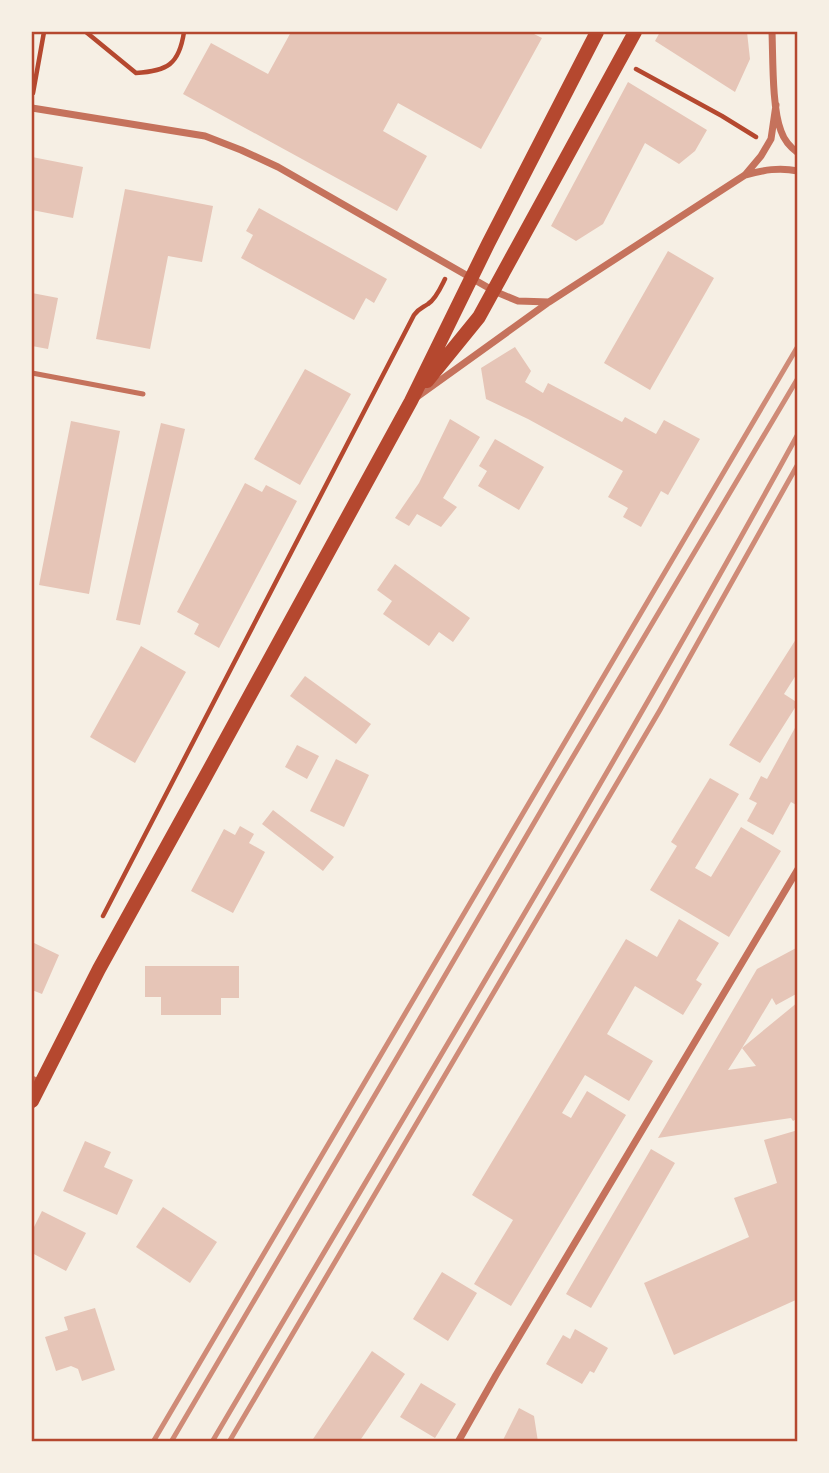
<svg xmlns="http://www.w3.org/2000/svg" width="829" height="1473" viewBox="0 0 829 1473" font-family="'Source Sans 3',sans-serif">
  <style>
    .building { fill: #e6c5b7; fill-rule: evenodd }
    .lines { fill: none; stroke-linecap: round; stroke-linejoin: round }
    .path { stroke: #b5482f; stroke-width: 4.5 }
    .service { stroke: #c5725c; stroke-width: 5 }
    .minor { stroke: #c5725c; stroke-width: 7 }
    .secondary { stroke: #b5482f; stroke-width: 14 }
    .rail { stroke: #cf8b77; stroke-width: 5 }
    .neatline { fill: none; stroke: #b5482f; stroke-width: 2.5 }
  </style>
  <rect width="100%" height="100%" fill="#f6efe4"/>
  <!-- building -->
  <path class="building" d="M 291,32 L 530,32 L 542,38 L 481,149 L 398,103 L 383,131 L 427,156 L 397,211 L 183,94 L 211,43 L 268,74 Z
    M 660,32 L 747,32 L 750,59 L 735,92 L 655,41 Z
    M 628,82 L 707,130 L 695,151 L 679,164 L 645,143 L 603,224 L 576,241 L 551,226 Z
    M 32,157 L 83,167 L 73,218 L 32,210 Z
    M 125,189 L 213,206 L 202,262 L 168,256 L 150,349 L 96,339 Z
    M 259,208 L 387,279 L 374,303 L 366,298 L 354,320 L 241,258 L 253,235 L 246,231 Z
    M 668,251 L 714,278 L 650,390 L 604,363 Z
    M 32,293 L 58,298 L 48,349 L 32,346 Z
    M 515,347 L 531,371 L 525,382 L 543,393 L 548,383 L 622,422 L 625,417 L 656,434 L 664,420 L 700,439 L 668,495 L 661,491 L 641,527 L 623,517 L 628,508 L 608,497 L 623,471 L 528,419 L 486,399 L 481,368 Z
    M 305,369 L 351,394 L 300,485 L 254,459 Z
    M 450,419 L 480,437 L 443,498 L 457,507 L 441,527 L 417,514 L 409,526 L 395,518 L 419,483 Z
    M 71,421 L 120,431 L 89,594 L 39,585 Z
    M 161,423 L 185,429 L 140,625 L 116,620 Z
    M 495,439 L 544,467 L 519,510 L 478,486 L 487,471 L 479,466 Z
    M 245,483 L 262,492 L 266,485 L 297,501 L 219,648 L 194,634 L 199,624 L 177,612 Z
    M 395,564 L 470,618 L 453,642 L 439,632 L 429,646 L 383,614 L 392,601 L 377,590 Z
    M 798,636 L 798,672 L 784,694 L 798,703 L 760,763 L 729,745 Z
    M 141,646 L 186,672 L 135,763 L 90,737 Z
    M 305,676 L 371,724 L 356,744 L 290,696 Z
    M 796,726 L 798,727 L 798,806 L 791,802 L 773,835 L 747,821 L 757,803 L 749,799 L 761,776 L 767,779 Z
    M 297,745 L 319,756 L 307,779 L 285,767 Z
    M 336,759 L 369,775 L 344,827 L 310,811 Z
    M 710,778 L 739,794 L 695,868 L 711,877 L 741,827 L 781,851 L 729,937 L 650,890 L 677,846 L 671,842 Z
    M 273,810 L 334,857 L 323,871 L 262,824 Z
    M 240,826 L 254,834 L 249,843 L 265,852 L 233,913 L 191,891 L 224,829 L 235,835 Z
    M 679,919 L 719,943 L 696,980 L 702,984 L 683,1015 L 635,986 L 607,1034 L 653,1061 L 629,1101 L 585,1075 L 562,1113 L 571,1118 L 587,1091 L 626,1115 L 511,1306 L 474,1284 L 513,1220 L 472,1195 L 626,939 L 657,957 Z
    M 32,942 L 59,955 L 42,994 L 32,990 Z
    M 798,947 L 798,993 L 776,1005 L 772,998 L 742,1048 L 798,1002 L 798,1118 L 793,1121 L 791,1118 L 658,1138 L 757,969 ZM 742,1048 L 756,1066 L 728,1070 Z
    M 145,966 L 239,966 L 239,998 L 221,998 L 221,1015 L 161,1015 L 161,997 L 145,997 Z
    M 798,1130 L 798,1299 L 674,1355 L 644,1283 L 749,1237 L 734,1198 L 777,1183 L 764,1140 Z
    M 85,1141 L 111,1152 L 104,1167 L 133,1180 L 117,1215 L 63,1191 Z
    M 651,1149 L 675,1163 L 591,1308 L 566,1294 Z
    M 163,1207 L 217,1242 L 190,1283 L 136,1247 Z
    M 42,1211 L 86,1233 L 66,1271 L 32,1253 L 32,1231 Z
    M 442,1272 L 477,1293 L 448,1341 L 413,1319 Z
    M 95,1308 L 115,1370 L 82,1381 L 78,1369 L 71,1366 L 56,1371 L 45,1337 L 68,1330 L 64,1317 Z
    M 575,1329 L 608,1348 L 594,1373 L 590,1371 L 582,1384 L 546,1364 L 563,1335 L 570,1339 Z
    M 372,1351 L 405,1374 L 359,1442 L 311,1442 Z
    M 421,1383 L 456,1404 L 435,1438 L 400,1417 Z
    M 519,1408 L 534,1416 L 538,1442 L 502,1442 Z"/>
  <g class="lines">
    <!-- path -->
    <path class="path" d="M 86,32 L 136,73 C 167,71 179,65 184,32
      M 636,69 L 722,116 L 756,137
      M 33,93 L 44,32
      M 103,916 L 414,315 C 419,308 422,308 428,304 C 436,299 441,287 445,279"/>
    <!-- service -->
    <path class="service" d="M 32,373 L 143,394
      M 32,1078 L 41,1082"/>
    <!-- minor -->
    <path class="minor" d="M 772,32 C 773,57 772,109 781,131 C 784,140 790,147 798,153
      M 32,108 L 205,136 L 241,150 L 278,167 L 494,291 L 518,301 L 549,302
      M 745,175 C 764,170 779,167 798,171
      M 417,397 L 549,302 L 745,175 L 761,156 L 771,139 L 776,105
      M 458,1442 L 496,1375 L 798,869"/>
    <!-- secondary -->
    <path class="secondary" d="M 427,381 L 479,317 L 635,32
      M 32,1101 L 99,969 L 203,781 L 411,401 L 488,244 L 597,32"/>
    <!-- rail -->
    <path class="rail" d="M 153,1442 L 798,346
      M 171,1442 L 405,1044 L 555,787 L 798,378
      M 212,1442 C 409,1107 611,775 798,434
      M 229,1442 L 660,710 L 798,464"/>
  </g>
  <!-- border -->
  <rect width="829" height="1473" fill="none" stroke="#f6efe4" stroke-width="66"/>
  <rect x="33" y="33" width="763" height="1407" class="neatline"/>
</svg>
